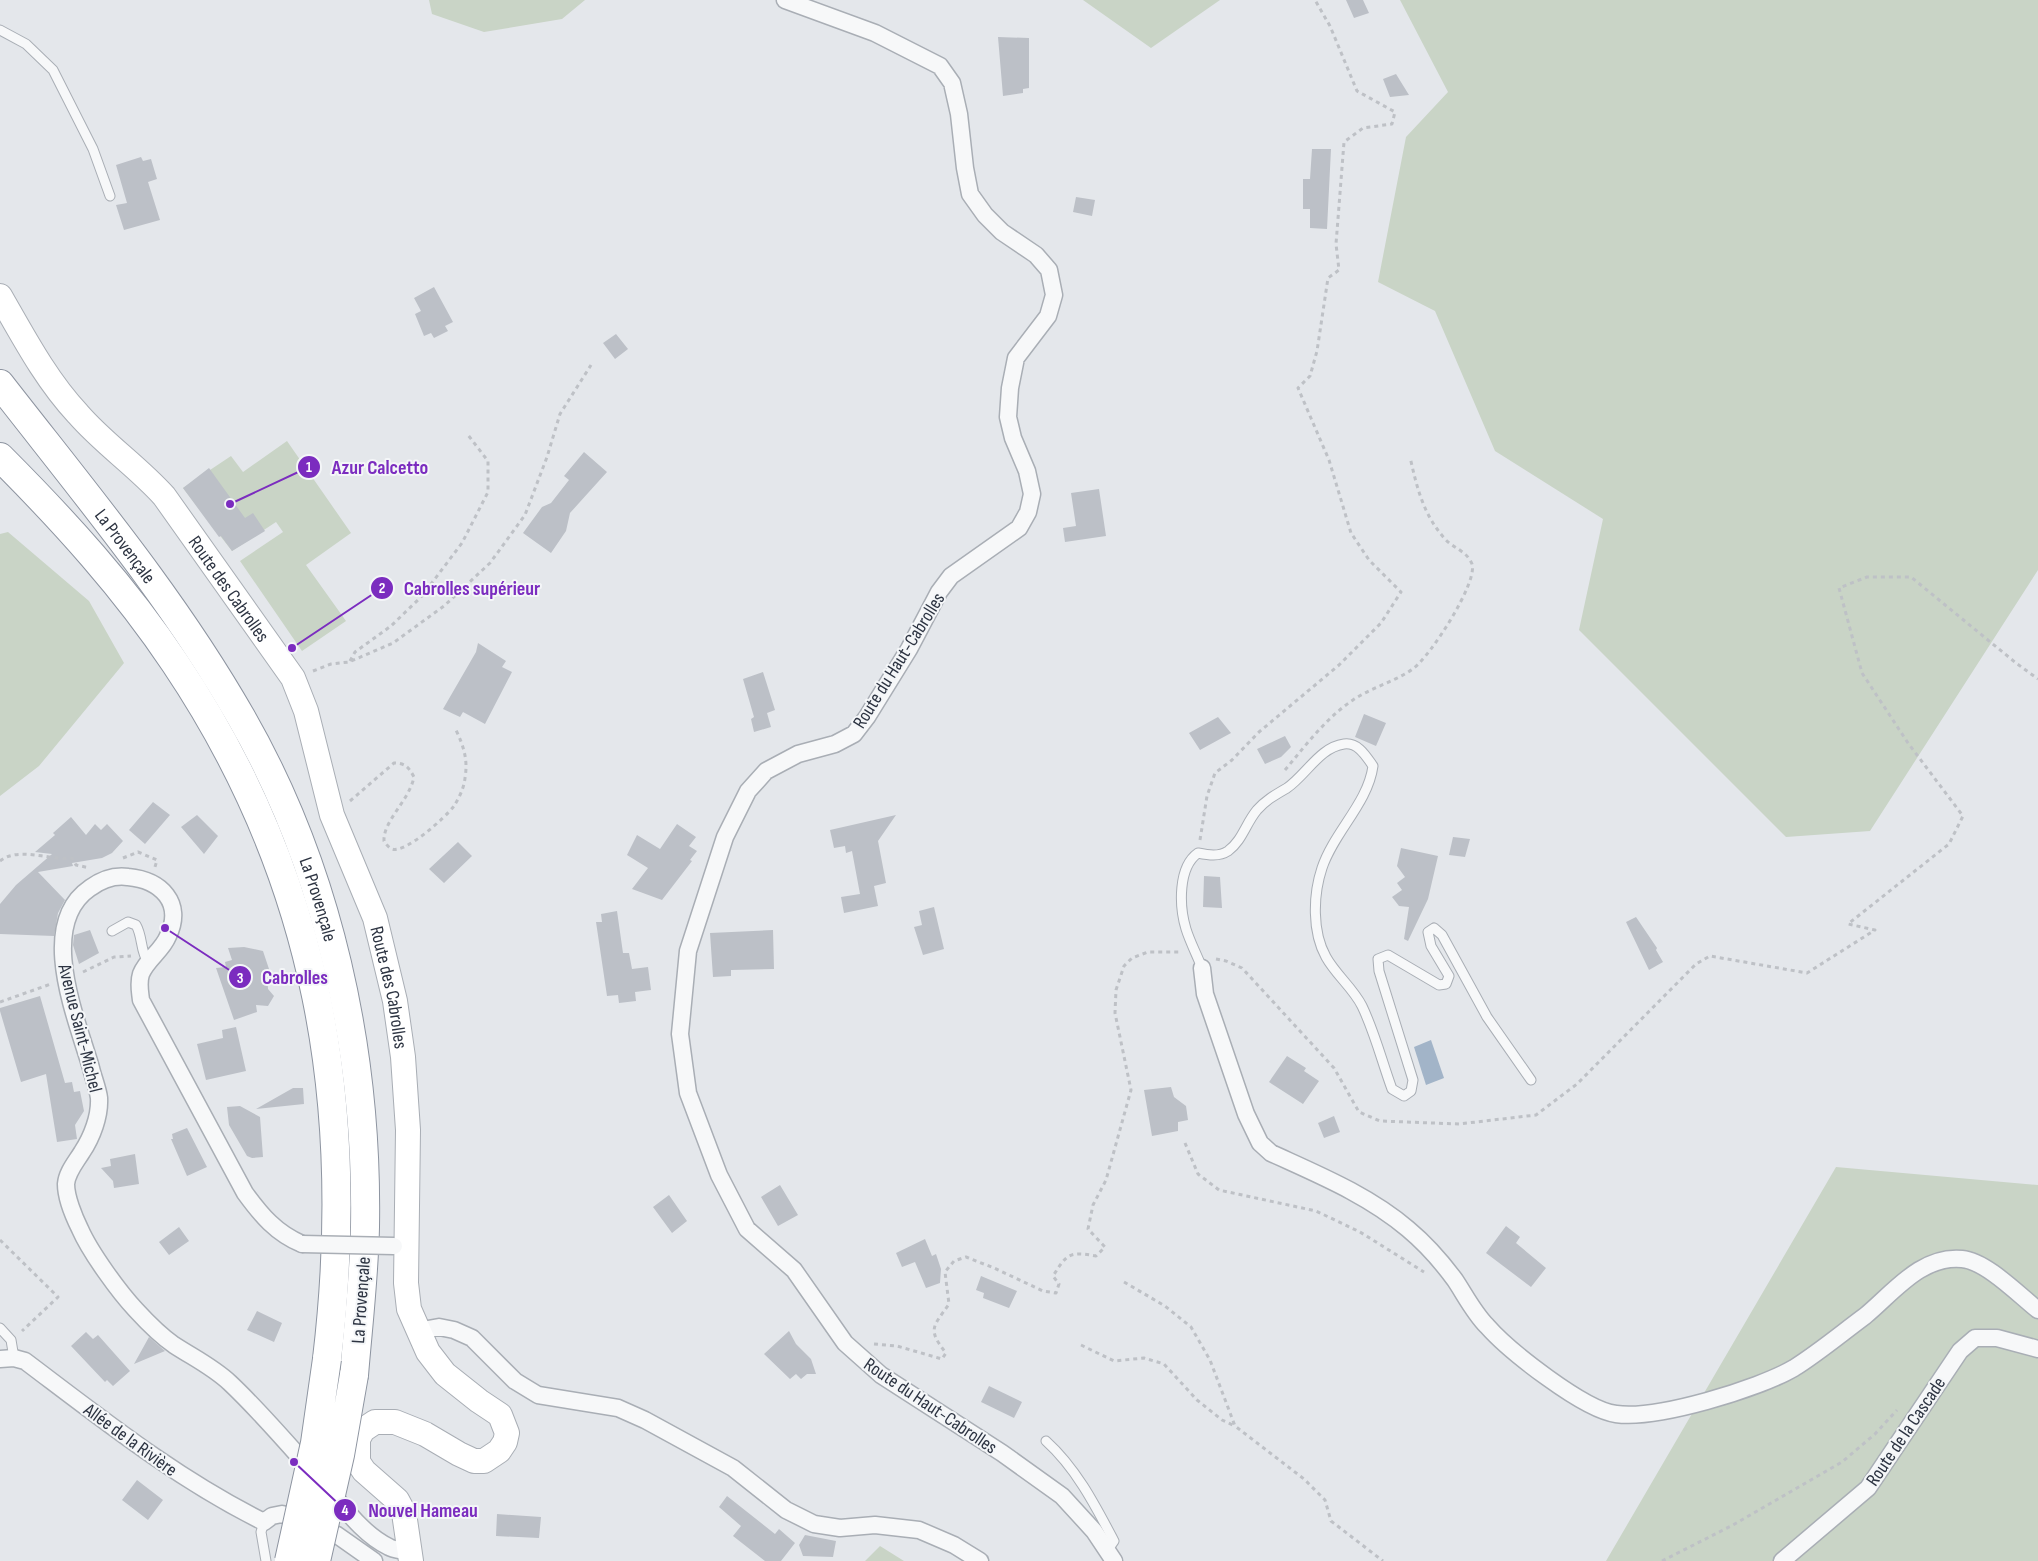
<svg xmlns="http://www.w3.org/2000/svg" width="2038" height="1561" viewBox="0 0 2038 1561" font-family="'Sofia Sans Condensed',sans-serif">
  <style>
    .green { fill: #c9d4c6 }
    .water { fill: #a2b4c8 }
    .building { fill: #bcc0c7 }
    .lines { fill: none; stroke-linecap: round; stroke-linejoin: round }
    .lane-casing { stroke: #a9aeb5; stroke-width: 11 }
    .street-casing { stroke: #a9aeb5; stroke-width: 19 }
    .secondary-casing { stroke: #a9aeb5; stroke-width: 26 }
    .highway-casing { stroke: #8d94a0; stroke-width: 30 }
    .path { stroke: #bec1c6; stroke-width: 3; stroke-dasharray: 4 4; stroke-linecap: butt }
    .lane { stroke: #f7f8f9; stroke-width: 9 }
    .street { stroke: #f7f8f9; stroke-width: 16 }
    .secondary { stroke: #fff; stroke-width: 24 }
    .highway { stroke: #fff; stroke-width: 28 }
    .street-bridge-casing { stroke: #a9aeb5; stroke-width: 19; stroke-linecap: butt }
    .highway-bridge-casing { stroke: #8d94a0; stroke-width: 30; stroke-linecap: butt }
    .street-bridge { stroke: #f7f8f9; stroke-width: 16 }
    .highway-bridge { stroke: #fff; stroke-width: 28 }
    .labels { text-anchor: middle; stroke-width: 4; stroke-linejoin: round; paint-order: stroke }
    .street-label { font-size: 19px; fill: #2d3442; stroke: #f4f6f8 }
    .leader { fill: none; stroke: #7b2cbf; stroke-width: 2 }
    .callout-dot { fill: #7b2cbf; stroke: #f4f6f8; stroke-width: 2 }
    .mark-label { font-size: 15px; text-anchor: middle; font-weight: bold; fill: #fff }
    .callout-label { font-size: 20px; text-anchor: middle; font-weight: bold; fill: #7b2cbf; stroke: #f4f6f8; stroke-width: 4; stroke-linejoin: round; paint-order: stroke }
  </style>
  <rect width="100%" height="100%" fill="#e4e7eb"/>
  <!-- green -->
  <path class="green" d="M 429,0 L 585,0 L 562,19 L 484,32 L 432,14 Z
    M 1083,0 L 1220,0 L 1151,48 Z
    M 1400,0 L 2038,0 L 2038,570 L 1870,831 L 1786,837 L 1579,630 L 1603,519 L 1495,451 L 1435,311 L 1378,282 L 1406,137 L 1448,92 Z
    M 287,441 L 351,533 L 306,565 L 346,621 L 302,651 L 240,561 L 283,532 L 276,522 L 232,551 L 183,488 L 231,456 L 243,472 Z
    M 8,532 L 89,601 L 124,663 L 39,766 L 0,796 L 0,534 Z
    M 1836,1167 L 2038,1185 L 2038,1561 L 1606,1561 Z
    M 880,1546 L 904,1561 L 865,1561 Z"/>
  <!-- water -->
  <path class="water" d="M 1431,1040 L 1444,1078 L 1426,1085 L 1414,1047 Z"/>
  <!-- building -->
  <path class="building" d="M 1346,0 L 1363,0 L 1369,13 L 1354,18 Z
    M 998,37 L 1029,38 L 1029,88 L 1023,89 L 1023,93 L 1003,96 Z
    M 1396,74 L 1409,95 L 1390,97 L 1383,79 Z
    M 1312,149 L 1331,149 L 1327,229 L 1310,228 L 1310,209 L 1303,209 L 1303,179 L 1310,179 Z
    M 141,157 L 143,161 L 151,159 L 157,179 L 148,182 L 160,220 L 124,230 L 116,205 L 127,203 L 116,165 Z
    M 1076,197 L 1095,200 L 1092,216 L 1073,212 Z
    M 434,287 L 453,322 L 445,326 L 448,331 L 434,338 L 431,333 L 424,336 L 415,314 L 421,311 L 414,298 Z
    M 616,334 L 628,349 L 615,359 L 603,343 Z
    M 584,452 L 607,472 L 570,513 L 566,531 L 551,553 L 523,533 L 542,507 L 551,503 L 569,480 L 564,476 Z
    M 209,468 L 245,518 L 253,513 L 265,531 L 232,551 L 221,536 L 219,537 L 183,488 Z
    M 1099,489 L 1106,536 L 1065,542 L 1063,528 L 1076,526 L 1071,493 Z
    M 478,643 L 506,661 L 502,667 L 512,672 L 485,724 L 463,712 L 460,717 L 443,709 L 476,652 Z
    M 763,672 L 775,710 L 767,713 L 771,727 L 754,732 L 751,719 L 754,717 L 743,679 Z
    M 1364,714 L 1386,723 L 1376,746 L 1355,737 Z
    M 1218,717 L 1231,733 L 1200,750 L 1189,733 Z
    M 1285,736 L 1291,747 L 1281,757 L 1265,764 L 1257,749 Z
    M 153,802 L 170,815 L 145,844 L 129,830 Z
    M 197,815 L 218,836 L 204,854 L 181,827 Z
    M 896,815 L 878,841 L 886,883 L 874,886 L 878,906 L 844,913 L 841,897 L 860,894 L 852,851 L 846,853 L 845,846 L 834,848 L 830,830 Z
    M 71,817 L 86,835 L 95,824 L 101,830 L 107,824 L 123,841 L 112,853 L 102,858 L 72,863 L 73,866 L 38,872 L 65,900 L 58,913 L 54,936 L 0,934 L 0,904 L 16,885 L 52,854 L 35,852 L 55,835 L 53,833 Z
    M 677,824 L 696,837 L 689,846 L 697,851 L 690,860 L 692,861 L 662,900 L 632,889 L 648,868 L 627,855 L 637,835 L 660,849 Z
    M 1453,837 L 1470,839 L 1465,857 L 1449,855 Z
    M 458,842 L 472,856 L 444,883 L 429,869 Z
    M 1401,848 L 1438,856 L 1428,899 L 1408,941 L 1404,939 L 1409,907 L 1399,906 L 1392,897 L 1402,890 L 1397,883 L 1405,877 L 1397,866 Z
    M 1204,876 L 1220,877 L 1222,908 L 1203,907 Z
    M 934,907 L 944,949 L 923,955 L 914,927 L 922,925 L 919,911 Z
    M 617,911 L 623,953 L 629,953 L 632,969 L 648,967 L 651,990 L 635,992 L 636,1001 L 619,1003 L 618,995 L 607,996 L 596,922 L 602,922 L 601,914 Z
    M 1636,917 L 1657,948 L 1656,950 L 1663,962 L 1649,970 L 1626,922 Z
    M 90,930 L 99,953 L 79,964 L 73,945 L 74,935 Z
    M 773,930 L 774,969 L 731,970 L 731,976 L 713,977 L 710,933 Z
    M 244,947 L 263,951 L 270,972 L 267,973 L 268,989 L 274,996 L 268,1006 L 256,1005 L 257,1012 L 234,1020 L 216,968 L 226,967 L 225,962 L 232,960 L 228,948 Z
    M 40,996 L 65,1083 L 72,1082 L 74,1092 L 80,1091 L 84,1111 L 75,1125 L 77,1139 L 57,1142 L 46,1074 L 21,1082 L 0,1011 L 0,1008 Z
    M 236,1027 L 246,1071 L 206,1080 L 197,1044 L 223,1038 L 222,1030 Z
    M 1287,1056 L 1306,1068 L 1304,1071 L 1319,1081 L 1303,1104 L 1269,1082 Z
    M 1171,1087 L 1174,1097 L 1186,1106 L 1188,1120 L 1178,1122 L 1178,1131 L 1152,1136 L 1144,1090 Z
    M 293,1088 L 303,1088 L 304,1104 L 256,1109 Z
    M 240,1106 L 260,1117 L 263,1157 L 252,1158 L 247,1156 L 229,1125 L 227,1107 Z
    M 1334,1116 L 1340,1132 L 1324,1138 L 1318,1123 Z
    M 187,1128 L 207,1167 L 187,1176 L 171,1139 L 173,1139 L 172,1134 Z
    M 135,1154 L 139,1184 L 114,1188 L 113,1181 L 101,1168 L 111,1166 L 110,1159 Z
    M 780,1185 L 798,1215 L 778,1226 L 761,1197 Z
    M 669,1195 L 687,1221 L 672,1233 L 653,1207 Z
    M 1506,1226 L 1520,1237 L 1516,1243 L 1546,1268 L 1531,1287 L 1486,1253 Z
    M 179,1227 L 189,1241 L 169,1255 L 159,1242 Z
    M 925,1239 L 932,1256 L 936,1254 L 941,1269 L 940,1283 L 926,1288 L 915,1262 L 902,1267 L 896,1253 Z
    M 981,1276 L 1017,1291 L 1009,1308 L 983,1298 L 984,1293 L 976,1290 Z
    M 257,1311 L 282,1323 L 274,1342 L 247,1330 Z
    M 789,1331 L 796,1344 L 811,1359 L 816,1374 L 807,1374 L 801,1379 L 796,1374 L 790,1379 L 764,1354 Z
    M 86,1332 L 93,1339 L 98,1335 L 130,1371 L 113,1386 L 107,1380 L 105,1382 L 71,1346 Z
    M 149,1337 L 165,1351 L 134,1364 Z
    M 989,1386 L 1022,1402 L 1014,1418 L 981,1402 Z
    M 137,1480 L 163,1500 L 148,1520 L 122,1500 Z
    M 727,1496 L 775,1534 L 779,1529 L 795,1543 L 781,1561 L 765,1561 L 733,1536 L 741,1526 L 719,1507 Z
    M 497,1514 L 541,1517 L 539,1538 L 496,1536 Z
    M 805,1535 L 836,1541 L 833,1557 L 803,1556 L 799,1545 Z"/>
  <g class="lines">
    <defs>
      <path id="lane" d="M 0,30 L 26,44 L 53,70 L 93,149 L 110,196
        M 112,931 L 128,922 L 136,925 C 143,937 140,951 148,962
        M 1202,968 C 1197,955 1190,942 1186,929 C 1179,906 1178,867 1198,853 C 1208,855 1219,857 1228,851 C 1242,841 1246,823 1257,810 C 1266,800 1275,795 1287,788 C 1306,775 1320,747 1344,744 C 1358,742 1366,756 1373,766 C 1368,803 1334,832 1322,868 C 1313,895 1312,932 1326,957 C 1336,975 1353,988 1362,1006 C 1375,1033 1382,1062 1392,1089 L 1404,1096 L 1411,1091 L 1413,1080 L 1379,971 L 1378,959 L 1388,955 L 1439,985 L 1446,984 L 1449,976 L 1431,946 L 1428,932 L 1434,928 L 1442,935 L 1487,1017 L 1531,1080
        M 0,1328 L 11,1340 L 14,1358
        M 1046,1441 C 1076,1468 1095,1505 1114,1541 L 1107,1551
        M 264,1522 L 261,1532 L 266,1561"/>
      <path id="street" d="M 785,0 L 875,33 L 940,66 L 952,83 L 959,114 L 965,168 L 970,194 L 985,215 L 1002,232 L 1036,255 L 1049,270 L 1054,295 L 1048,316 L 1016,358 L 1010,388 L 1008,417 L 1013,438 L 1027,471 L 1032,494 L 1028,512 L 1019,528 L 951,576 L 939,592 L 909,649 L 867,717 L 854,734 L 835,744 L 798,754 L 766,771 L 748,791 L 725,837 L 688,951 L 680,1034 L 688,1093 L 719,1175 L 747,1229 L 794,1270 L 845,1343 L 881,1375 L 1002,1453 L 1062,1496 L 1094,1531 L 1114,1561
        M 1202,968 L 1205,994 L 1246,1114 L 1260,1143 L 1271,1153 C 1319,1175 1368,1195 1408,1229 C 1426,1244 1441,1261 1455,1280 C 1465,1295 1474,1313 1487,1326 C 1509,1351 1584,1410 1616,1414 C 1656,1420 1758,1389 1794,1368 C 1818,1353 1842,1333 1865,1316 C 1893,1293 1921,1255 1962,1259 C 1986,1261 2019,1295 2038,1310
        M 302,1244 C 276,1233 261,1215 245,1193 L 141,1000 C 140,991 138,983 141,974 C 147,959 162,951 168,936 C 184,903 161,880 128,877 C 114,875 101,880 90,888 C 36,925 77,1019 91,1068 C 93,1077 98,1089 99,1098 C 100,1116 92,1137 82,1152 C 76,1162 67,1172 66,1184 C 66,1197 74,1217 80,1229 C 90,1252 119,1292 136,1310 C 147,1322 161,1336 174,1345 C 194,1358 213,1367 230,1383 C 265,1416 296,1454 329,1490 C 346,1510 364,1535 389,1547 C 394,1550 402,1550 409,1552
        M 417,1331 L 439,1327 L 454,1330 L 472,1338 L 515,1381 L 538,1395 L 618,1408 L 645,1420 L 733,1468 L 786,1510 L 814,1524 L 840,1528 L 875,1525 L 919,1530 L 954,1545 L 980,1561
        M 0,1359 L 14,1358 L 25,1361 C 102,1419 177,1479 264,1522 L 272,1516 L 282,1514 L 337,1535 L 374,1561
        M 1782,1561 L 1868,1488 L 1960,1351 L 1975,1338 L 1997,1338 L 2038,1349"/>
      <g id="secondary">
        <path id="s1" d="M 0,296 C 23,336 46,380 78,414 C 104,444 137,466 164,496 L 293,678 L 306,711 L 332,815 L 375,918 L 395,1001 L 403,1057 L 408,1130 L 406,1283 L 409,1309 L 428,1352 L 445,1374 L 479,1401 L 500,1415 L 507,1433 L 505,1442 L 499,1451 L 484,1461 L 474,1461 L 459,1454 L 425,1434 L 395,1422 L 375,1422 L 363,1430 L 358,1439 L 358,1462 L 364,1471 L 397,1500 L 404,1513 L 411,1561"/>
      </g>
      <g id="highway">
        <path id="s2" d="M 0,384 C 84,492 173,598 241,717 C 329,870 368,1052 365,1227 C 364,1277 358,1326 354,1375"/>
        <path d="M 0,457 C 64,521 125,588 175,663 C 319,877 357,1106 327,1359"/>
      </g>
    </defs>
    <!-- lane casing -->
    <use href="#lane" class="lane-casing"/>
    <!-- street casing -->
    <use href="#street" class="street-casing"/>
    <!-- secondary casing -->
    <use href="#secondary" class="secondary-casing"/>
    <!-- highway casing -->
    <use href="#highway" class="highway-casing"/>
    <!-- path -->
    <path class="path" d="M 350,661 L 355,652 L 391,626 L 422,596 L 462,543 L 488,492 L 488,461 L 468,435
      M 313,671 L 331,664 L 349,662 L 393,643 L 444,606 L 490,563 L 525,515 L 547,457 L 560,414 L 591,365
      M 1285,770 C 1306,745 1326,718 1353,700 C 1372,687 1395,682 1414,668 C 1430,656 1478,583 1472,564 C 1467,551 1453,548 1445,539 C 1423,514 1417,488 1410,457
      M 350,801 L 394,763 C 406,763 409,768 414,777 C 409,801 383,821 384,841 C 386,844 389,848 392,849 C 405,854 446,817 454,806 C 459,798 464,788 465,778 C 468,760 464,747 456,730
      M 1200,840 L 1207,796 L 1215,773 L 1232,760 L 1259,732 L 1339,665 L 1381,623 L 1401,592 L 1369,560 L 1351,533 L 1329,460 L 1298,388 L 1310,376 L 1317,351 L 1328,278 L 1339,270 L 1336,244 L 1344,142 L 1363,128 L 1392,124 L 1395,112 L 1357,91 L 1330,26 L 1315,0
      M 123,858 L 138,852 L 157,860 L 155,867
      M 0,861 C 19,846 50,861 72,858 L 76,865 L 90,868
      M 1216,959 L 1226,961 L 1242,968 L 1334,1068 L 1359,1112 L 1380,1121 L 1459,1124 L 1536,1115 L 1577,1084 L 1696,964 L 1710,956 L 1807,973 L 1875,930 L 1848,924 L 1949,844 L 1963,816 L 1908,743 L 1862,673 L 1839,588 L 1867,577 L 1911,577 L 2016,663 L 2038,679
      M 83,972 L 114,957 L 131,956
      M 0,1002 L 51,984
      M 1185,1143 L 1198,1174 L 1219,1190 L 1316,1211 L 1360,1232 L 1424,1272
      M 0,1240 L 58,1297 L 22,1331
      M 1124,1282 L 1165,1306 L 1191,1327 L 1210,1360 L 1235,1426 L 1304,1479 L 1325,1500 L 1331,1521 L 1383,1561
      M 874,1344 L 897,1346 L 942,1359 L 946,1353 C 927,1329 933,1327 949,1304 L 945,1272 L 954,1261 L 966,1257 L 994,1268 L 1043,1291 L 1056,1293 L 1059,1284 L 1053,1276 C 1067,1254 1069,1251 1096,1256 L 1105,1247 L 1088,1229 L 1093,1205 L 1106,1180 L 1131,1090 L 1115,1013 L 1116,990 L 1124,966 L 1132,958 L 1148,952 L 1181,952
      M 1081,1345 L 1114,1361 L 1144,1358 L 1164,1364 L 1197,1400 L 1222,1420 L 1235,1426
      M 1662,1561 L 1733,1525 L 1842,1462 L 1875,1434 L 1897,1410"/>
    <!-- lane -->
    <use href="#lane" class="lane"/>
    <!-- street -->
    <use href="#street" class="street"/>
    <!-- secondary -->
    <use href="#secondary" class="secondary"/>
    <!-- highway -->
    <use href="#highway" class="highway"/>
    <defs>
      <path id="street-bridge" d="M 302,1244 L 394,1246"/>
      <path id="highway-bridge" d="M 289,1561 L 315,1443 L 327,1359
        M 316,1561 L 340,1455 L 354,1375"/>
    </defs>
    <!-- street-bridge casing -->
    <use href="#street-bridge" class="street-bridge-casing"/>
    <!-- highway-bridge casing -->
    <use href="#highway-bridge" class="highway-bridge-casing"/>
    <!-- street-bridge -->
    <use href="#street-bridge" class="street-bridge"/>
    <!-- highway-bridge -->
    <use href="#highway-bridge" class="highway-bridge"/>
  </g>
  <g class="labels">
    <!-- street labels -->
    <g class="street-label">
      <text dy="7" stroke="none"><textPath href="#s2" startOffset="205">La Provençale</textPath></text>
      <text dy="7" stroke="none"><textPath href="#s1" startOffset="374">Route des Cabrolles</textPath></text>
      <text transform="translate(898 660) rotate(-58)" y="7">Route du Haut-Cabrolles</text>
      <text dy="7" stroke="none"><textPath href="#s2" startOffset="610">La Provençale</textPath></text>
      <text dy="7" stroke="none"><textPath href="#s1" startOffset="809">Route des Cabrolles</textPath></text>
      <text transform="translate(81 1028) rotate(76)" y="7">Avenue Saint-Michel</text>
      <text transform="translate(360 1300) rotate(-86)" y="7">La Provençale</text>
      <text transform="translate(931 1405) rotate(34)" y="7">Route du Haut-Cabrolles</text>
      <text transform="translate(1905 1431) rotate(-56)" y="7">Route de la Cascade</text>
      <text transform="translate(131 1439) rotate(36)" y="7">Allée de la Rivière</text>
    </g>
  </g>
  <!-- callouts -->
  <path class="leader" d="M230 504L309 467M292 648L382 588M165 928L240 977M294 1462L345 1510"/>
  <g class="callout-dot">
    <circle cx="230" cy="504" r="5"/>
    <circle cx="292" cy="648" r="5"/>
    <circle cx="165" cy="928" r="5"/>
    <circle cx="294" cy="1462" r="5"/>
    <circle cx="309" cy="467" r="12"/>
    <circle cx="382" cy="588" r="12"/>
    <circle cx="240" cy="977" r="12"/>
    <circle cx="345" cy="1510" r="12"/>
  </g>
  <g class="mark-label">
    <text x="309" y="472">1</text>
    <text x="382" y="593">2</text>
    <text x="240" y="983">3</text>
    <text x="345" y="1515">4</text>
  </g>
  <g class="callout-label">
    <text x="380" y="474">Azur Calcetto</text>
    <text x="472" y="595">Cabrolles supérieur</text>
    <text x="295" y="984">Cabrolles</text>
    <text x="423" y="1517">Nouvel Hameau</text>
  </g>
</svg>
